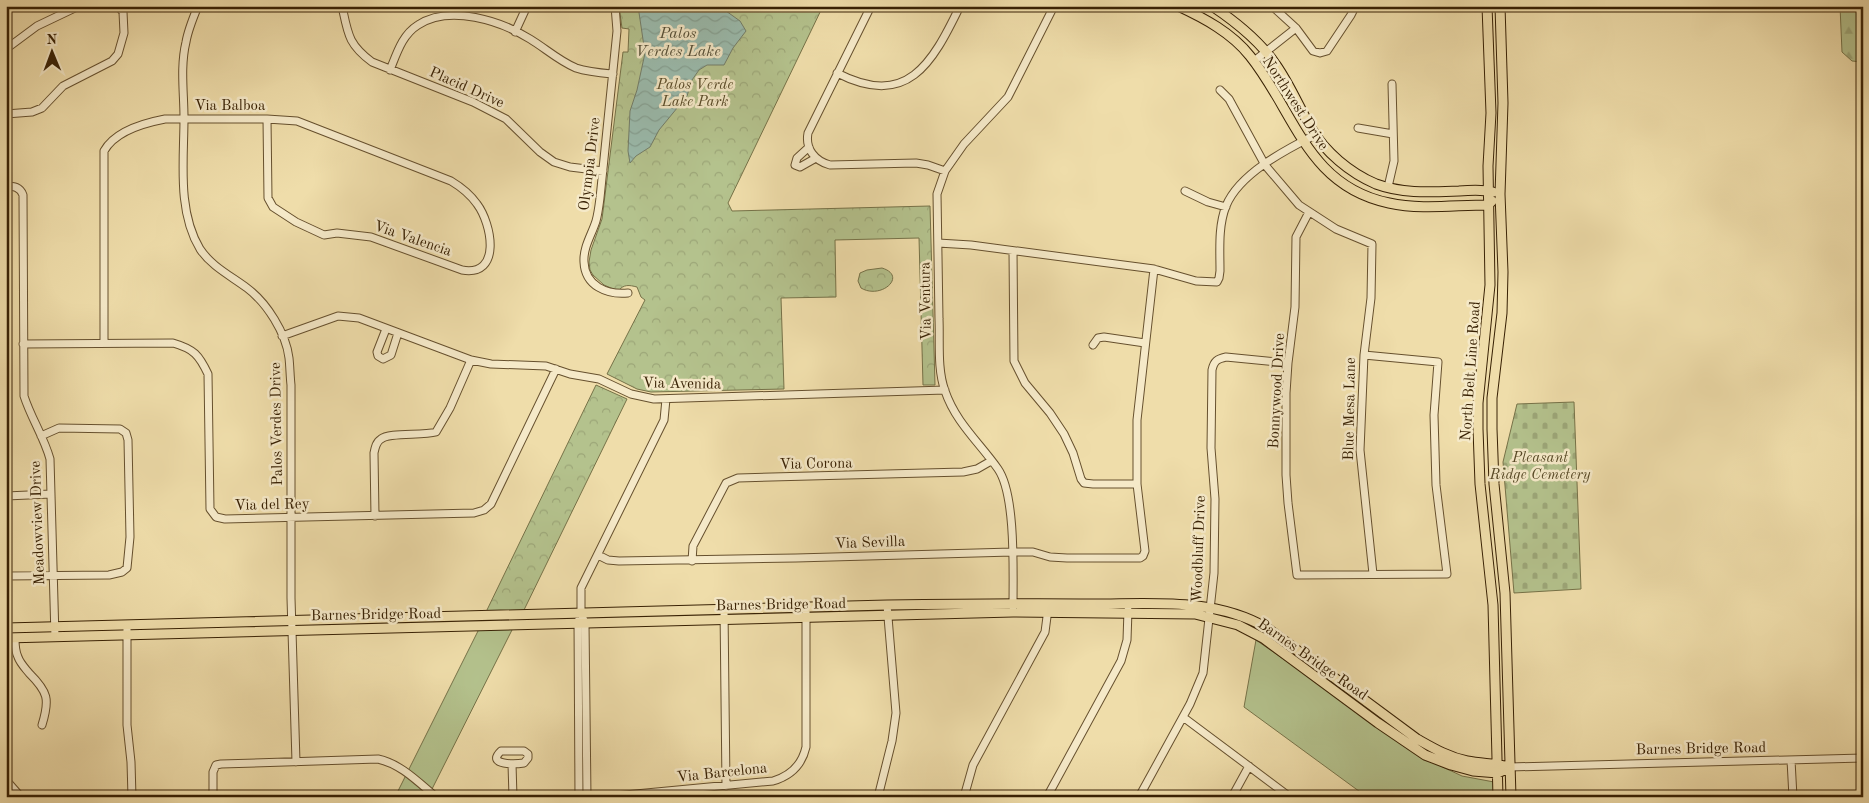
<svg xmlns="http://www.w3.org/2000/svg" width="1869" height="803" viewBox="0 0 1869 803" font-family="'Old Standard TT',serif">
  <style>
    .green { fill: #b4c28d; stroke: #767248 }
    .forest { fill: url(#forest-firs); stroke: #767248 }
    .cemetery { fill: url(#cemetery-stones); stroke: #767248 }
    .park { fill: url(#park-crowns); stroke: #767248 }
    .water { fill: url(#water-waves); stroke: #737d69 }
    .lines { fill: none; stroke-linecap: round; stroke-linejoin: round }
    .minor-casing { stroke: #66502e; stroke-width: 9 }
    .major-casing { stroke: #382104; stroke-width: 11 }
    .minor { stroke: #f5e9c8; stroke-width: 7 }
    .major { stroke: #efddaa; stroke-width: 9 }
    .labels { text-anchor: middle; stroke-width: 5; stroke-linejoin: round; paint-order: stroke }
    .park-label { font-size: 15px; font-style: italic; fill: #574926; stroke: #f5e9c8 }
    .street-label { font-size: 15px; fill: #382104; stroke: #f5e9c8 }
    .water-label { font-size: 16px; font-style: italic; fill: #554f37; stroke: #f5e9c8 }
  </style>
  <defs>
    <pattern id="forest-firs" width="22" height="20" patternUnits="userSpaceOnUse" patternTransform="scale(1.25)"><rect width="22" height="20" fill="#b4c28d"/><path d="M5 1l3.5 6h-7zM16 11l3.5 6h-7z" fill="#9ca678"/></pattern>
    <pattern id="cemetery-stones" width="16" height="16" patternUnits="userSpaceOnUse" patternTransform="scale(1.25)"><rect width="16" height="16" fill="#b4c28d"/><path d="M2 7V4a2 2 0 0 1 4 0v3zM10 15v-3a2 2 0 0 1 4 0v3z" fill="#9ca678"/></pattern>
    <pattern id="park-crowns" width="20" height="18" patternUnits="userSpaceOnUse" patternTransform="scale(1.25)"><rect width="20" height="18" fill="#b4c28d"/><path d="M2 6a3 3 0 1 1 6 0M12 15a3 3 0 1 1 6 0" fill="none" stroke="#9ca678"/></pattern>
    <pattern id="water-waves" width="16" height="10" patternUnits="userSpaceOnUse" patternTransform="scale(1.25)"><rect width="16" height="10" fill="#9abbad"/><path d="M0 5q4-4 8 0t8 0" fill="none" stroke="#85a093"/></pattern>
  </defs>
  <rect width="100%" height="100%" fill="#efddaa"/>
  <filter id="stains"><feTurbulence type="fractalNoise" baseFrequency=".004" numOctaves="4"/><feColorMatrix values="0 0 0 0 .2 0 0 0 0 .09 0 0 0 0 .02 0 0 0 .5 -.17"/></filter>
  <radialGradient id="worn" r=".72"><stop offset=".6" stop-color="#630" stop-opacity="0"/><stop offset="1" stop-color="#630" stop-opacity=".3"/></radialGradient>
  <!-- green -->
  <path class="green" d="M 513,628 L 428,797 L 395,797 L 479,629 Z
    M 1256,640 L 1430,761 L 1462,776 L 1494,782 L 1494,797 L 1367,797 L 1244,707 Z"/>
  <!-- forest -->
  <path class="forest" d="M 1840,6 L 1863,6 L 1863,62 L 1852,61 L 1842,52 Z"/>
  <!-- cemetery -->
  <path class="cemetery" d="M 1574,402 L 1581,589 L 1514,593 L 1503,462 L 1517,404 Z"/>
  <!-- park -->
  <path class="park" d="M 619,6 L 823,6 L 728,203 L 732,211 L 930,206 L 935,385 L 923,385 L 919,238 L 835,240 L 836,297 L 781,298 L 784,389 L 651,392 L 637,389 L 607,374 L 645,300 L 641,297 L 637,287 C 629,285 624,284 618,291 L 604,285 L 593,275 L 590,270 L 589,262 L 591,250 L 602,219 L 623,52 L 628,52 L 629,29 L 622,28 Z
    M 882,268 C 908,276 881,300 861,288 L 858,281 L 860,273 L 867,270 Z
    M 596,385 L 627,399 L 523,612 L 486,612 Z"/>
  <!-- water -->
  <path class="water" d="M 638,6 L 719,6 L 740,21 L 746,31 L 733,48 L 724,65 L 707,65 L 699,70 L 692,80 L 687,96 L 659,130 L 650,147 L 636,156 L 630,163 L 628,151 L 630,111 L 637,90 L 645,53 Z"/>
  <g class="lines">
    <defs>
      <path id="minor" d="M 198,6 C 193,18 188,30 186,42 C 180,67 184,93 184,118 C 184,160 177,211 200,249 C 211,266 231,276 247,288 C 267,303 286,333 289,358 C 290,367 290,376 291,385 L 291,598 L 296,762
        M 342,6 C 348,34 348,44 372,62 L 473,102 L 506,119 L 540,152 L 554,162 L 570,167 L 603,171
        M 615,6 L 617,31 L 600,198 C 599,206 598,214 596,221 C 592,234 583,247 584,262 C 585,286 607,295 628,293
        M 871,6 L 808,133 C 805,149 815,161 830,165 L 916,163 L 928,165 L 945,171
        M 1272,6 L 1296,28 L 1313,51 L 1320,53 L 1327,51 L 1351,15 L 1353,11 L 1351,6
        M 515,32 L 527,6
        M 6,49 L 37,26 L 79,6
        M 1254,61 L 1296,28
        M 390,70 C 397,53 402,35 418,25 C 450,4 501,21 530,39 C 545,48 559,61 576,68 C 588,72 601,73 613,74
        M 837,73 C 907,109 932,64 960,6
        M 1220,90 L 1229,99 L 1265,165 L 1299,205 L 1336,229 L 1372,244 L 1371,298 L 1364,355 L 1360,450 L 1373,574
        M 6,114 L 32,112 L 42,108 L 63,86 L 112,61 L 118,54 L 124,33 L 123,12 L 118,6
        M 1358,128 L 1393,134
        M 809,147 L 797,158 L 795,165 L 800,167 L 816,158
        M 6,186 C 14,186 20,187 23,195 L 24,396 C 31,418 44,437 50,459 L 55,637
        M 1388,187 L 1394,161 L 1392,84
        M 1185,191 L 1208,202 L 1226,207
        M 1309,212 L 1296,237 L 1295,307 L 1288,363 L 1286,393 L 1286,475 L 1288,503 L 1297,575 L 1447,574 L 1436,485 L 1434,415 L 1438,362 L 1364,355
        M 938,243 L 971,245 L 1154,269 L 1196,281 L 1217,282 L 1219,278 L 1220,271 C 1220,250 1218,226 1226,206 C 1239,174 1285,150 1315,135
        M 1013,251 L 1014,361 L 1025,383 L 1050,413 L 1064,434 L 1073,453 L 1081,479 L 1084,483 L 1093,484 L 1137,484
        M 386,329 L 377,352 L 378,356 L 383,359 L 391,355 L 398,333
        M 282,336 L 338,316 L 359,318 L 471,360 L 491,364 L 546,366 L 570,374 L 599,379 L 631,394 L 654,399 L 945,390
        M 104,343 L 104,151 C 115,131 144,123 165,119 L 267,119 L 297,121 L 451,181 C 461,187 470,194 477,204 C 492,224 502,277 462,270 L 371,237 L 337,233 L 324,235 L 296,222 L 273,207 L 268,198 L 267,119
        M 23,344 L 173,343 C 194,349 199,355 208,374 L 210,509 L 216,517 L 225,519 L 474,513 L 484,510 L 491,504 L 556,369
        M 1093,345 L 1098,338 L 1104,337 L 1145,343
        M 6,496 L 51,494
        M 375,516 L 374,453 C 375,448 376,442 381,439 C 389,432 422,436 436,432 L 450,408 L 471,360
        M 598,555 L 608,560 L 619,561 L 796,558 L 1012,552 L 1033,552 L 1050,557 L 1067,558 L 1140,558 L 1143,556 L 1145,551 L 1137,484 L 1137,420 L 1154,269
        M 692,561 L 693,546 L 726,483 L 738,478 L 963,472 L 977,469 L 991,461
        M 6,576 L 109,575 L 122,572 L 127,568 L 130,537 L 128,440 L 126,433 L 120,429 L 59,428 L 41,436
        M 1013,607 C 1013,573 1016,495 998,469 C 979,442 956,423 945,391 C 937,369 940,342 939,319 C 938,277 938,235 937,194 L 945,171 L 964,144 L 1008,97 L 1054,6
        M 724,609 L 726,786
        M 578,621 L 579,797
        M 127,625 L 127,725 L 131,762 L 132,797
        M 15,638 C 15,644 15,651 18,657 C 20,663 25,668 29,673 C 48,692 50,699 42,725
        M 1183,717 L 1290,797
        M 501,751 L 524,751 L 528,754 L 528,758 L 524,763 C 517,764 485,766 501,751 Z
        M 1791,760 L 1793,797
        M 512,764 L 513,797
        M 1510,767 L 1863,758
        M 6,780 L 21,797
        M 213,797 L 213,772 L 216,765 L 221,764 L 378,759 C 401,764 418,782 436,797
        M 587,797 L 585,623 L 581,613 L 581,588 L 664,420 L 666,399
        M 604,797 L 773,781 C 790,776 802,765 806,747 L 806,607
        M 878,797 L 892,741 L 896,713 L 887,605
        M 964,797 L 973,765 L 1045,632 L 1048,609
        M 1047,797 L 1121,661 L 1127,640 L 1128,610
        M 1139,797 L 1190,704 L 1203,673 L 1214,573 L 1215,499 L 1211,448 L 1212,370 C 1214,361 1217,359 1226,357 L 1288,363
        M 1232,797 L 1249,766"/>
      <path id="major" d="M 1178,6 C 1204,18 1232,33 1250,56 C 1295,112 1307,186 1389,203 C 1421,210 1455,205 1488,205 L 1492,201
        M 1212,6 C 1236,22 1260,41 1276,65 C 1290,85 1299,107 1311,128 C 1325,152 1350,173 1376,184 C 1403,194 1431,192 1459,191 C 1470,190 1482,189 1493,192
        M 1487,6 L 1491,113 L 1488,166 L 1490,285 L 1478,403 L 1478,429 L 1480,484 L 1493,605 L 1498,797
        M 1500,6 L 1503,103 L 1500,194 L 1503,272 L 1502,313 L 1492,398 L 1492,429 L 1494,484 L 1505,593 L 1511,797
        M 6,628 L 887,605 C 955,604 1024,603 1092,604 C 1151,604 1214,597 1267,628 L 1417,739 C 1433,748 1448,757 1467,761 C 1482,764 1496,763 1510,767
        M 6,638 L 1013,612 L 1195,614 L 1238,625 L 1263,638 L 1378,723 L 1425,755 L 1451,765 L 1473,771 L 1498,773 L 1510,767"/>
    </defs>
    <!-- minor casing -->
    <use href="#minor" class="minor-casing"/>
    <!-- major casing -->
    <use href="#major" class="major-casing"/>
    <!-- minor -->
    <use href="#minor" class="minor"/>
    <!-- major -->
    <use href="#major" class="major"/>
  </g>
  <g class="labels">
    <!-- park labels -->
    <g class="park-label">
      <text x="695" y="89">Palos Verde<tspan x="695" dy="17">Lake Park</tspan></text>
      <text x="1540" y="462">Pleasant<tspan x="1540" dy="17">Ridge Cemetery</tspan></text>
    </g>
    <!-- street labels -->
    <g class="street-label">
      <text transform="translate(467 87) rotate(24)" y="5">Placid Drive</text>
      <text transform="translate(1296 103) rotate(57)" y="5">Northwest Drive</text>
      <text x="230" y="110">Via Balboa</text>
      <text transform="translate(589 164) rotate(-83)" y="5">Olympia Drive</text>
      <text transform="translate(413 238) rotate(19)" y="5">Via Valencia</text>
      <text transform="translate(925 301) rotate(-91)" y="5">Via Ventura</text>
      <text transform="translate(1470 371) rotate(-86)" y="5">North Belt Line Road</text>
      <text transform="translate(682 383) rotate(1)" y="5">Via Avenida</text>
      <text transform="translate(1276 391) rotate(-87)" y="5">Bonnywood Drive</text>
      <text transform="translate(1349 409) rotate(-89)" y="5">Blue Mesa Lane</text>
      <text transform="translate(276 424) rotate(-91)" y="5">Palos Verdes Drive</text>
      <text transform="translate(816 463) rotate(-1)" y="5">Via Corona</text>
      <text transform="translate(272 504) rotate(-1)" y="5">Via del Rey</text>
      <text transform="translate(37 523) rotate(-92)" y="5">Meadowview Drive</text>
      <text transform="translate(870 542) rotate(-2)" y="5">Via Sevilla</text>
      <text transform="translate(1198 549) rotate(-88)" y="5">Woodbluff Drive</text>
      <text transform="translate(781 604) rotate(-1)" y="5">Barnes Bridge Road</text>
      <text transform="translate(376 614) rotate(-1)" y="5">Barnes Bridge Road</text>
      <text transform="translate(1313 659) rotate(35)" y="5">Barnes Bridge Road</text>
      <text transform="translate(1701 748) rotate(-1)" y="5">Barnes Bridge Road</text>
      <text transform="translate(722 772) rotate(-6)" y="5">Via Barcelona</text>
    </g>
    <!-- water labels -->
    <g class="water-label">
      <text x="678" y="38">Palos<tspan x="678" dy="18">Verdes Lake</tspan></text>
    </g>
  </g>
  <!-- margin -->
  <rect width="1869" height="803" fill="none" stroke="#efddaa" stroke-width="25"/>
  <rect x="8" y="8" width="1854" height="788" fill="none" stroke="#382104" stroke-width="2.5"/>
  <rect x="12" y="12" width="1844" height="778" fill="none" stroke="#382104"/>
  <!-- north arrow -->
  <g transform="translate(52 52) rotate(359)" stroke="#f5e9c8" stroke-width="4" paint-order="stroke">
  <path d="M0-4L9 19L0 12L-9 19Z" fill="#382104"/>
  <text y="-8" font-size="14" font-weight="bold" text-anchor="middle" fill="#382104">N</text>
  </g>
  <rect width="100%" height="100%" filter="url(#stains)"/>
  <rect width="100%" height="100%" fill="url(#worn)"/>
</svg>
